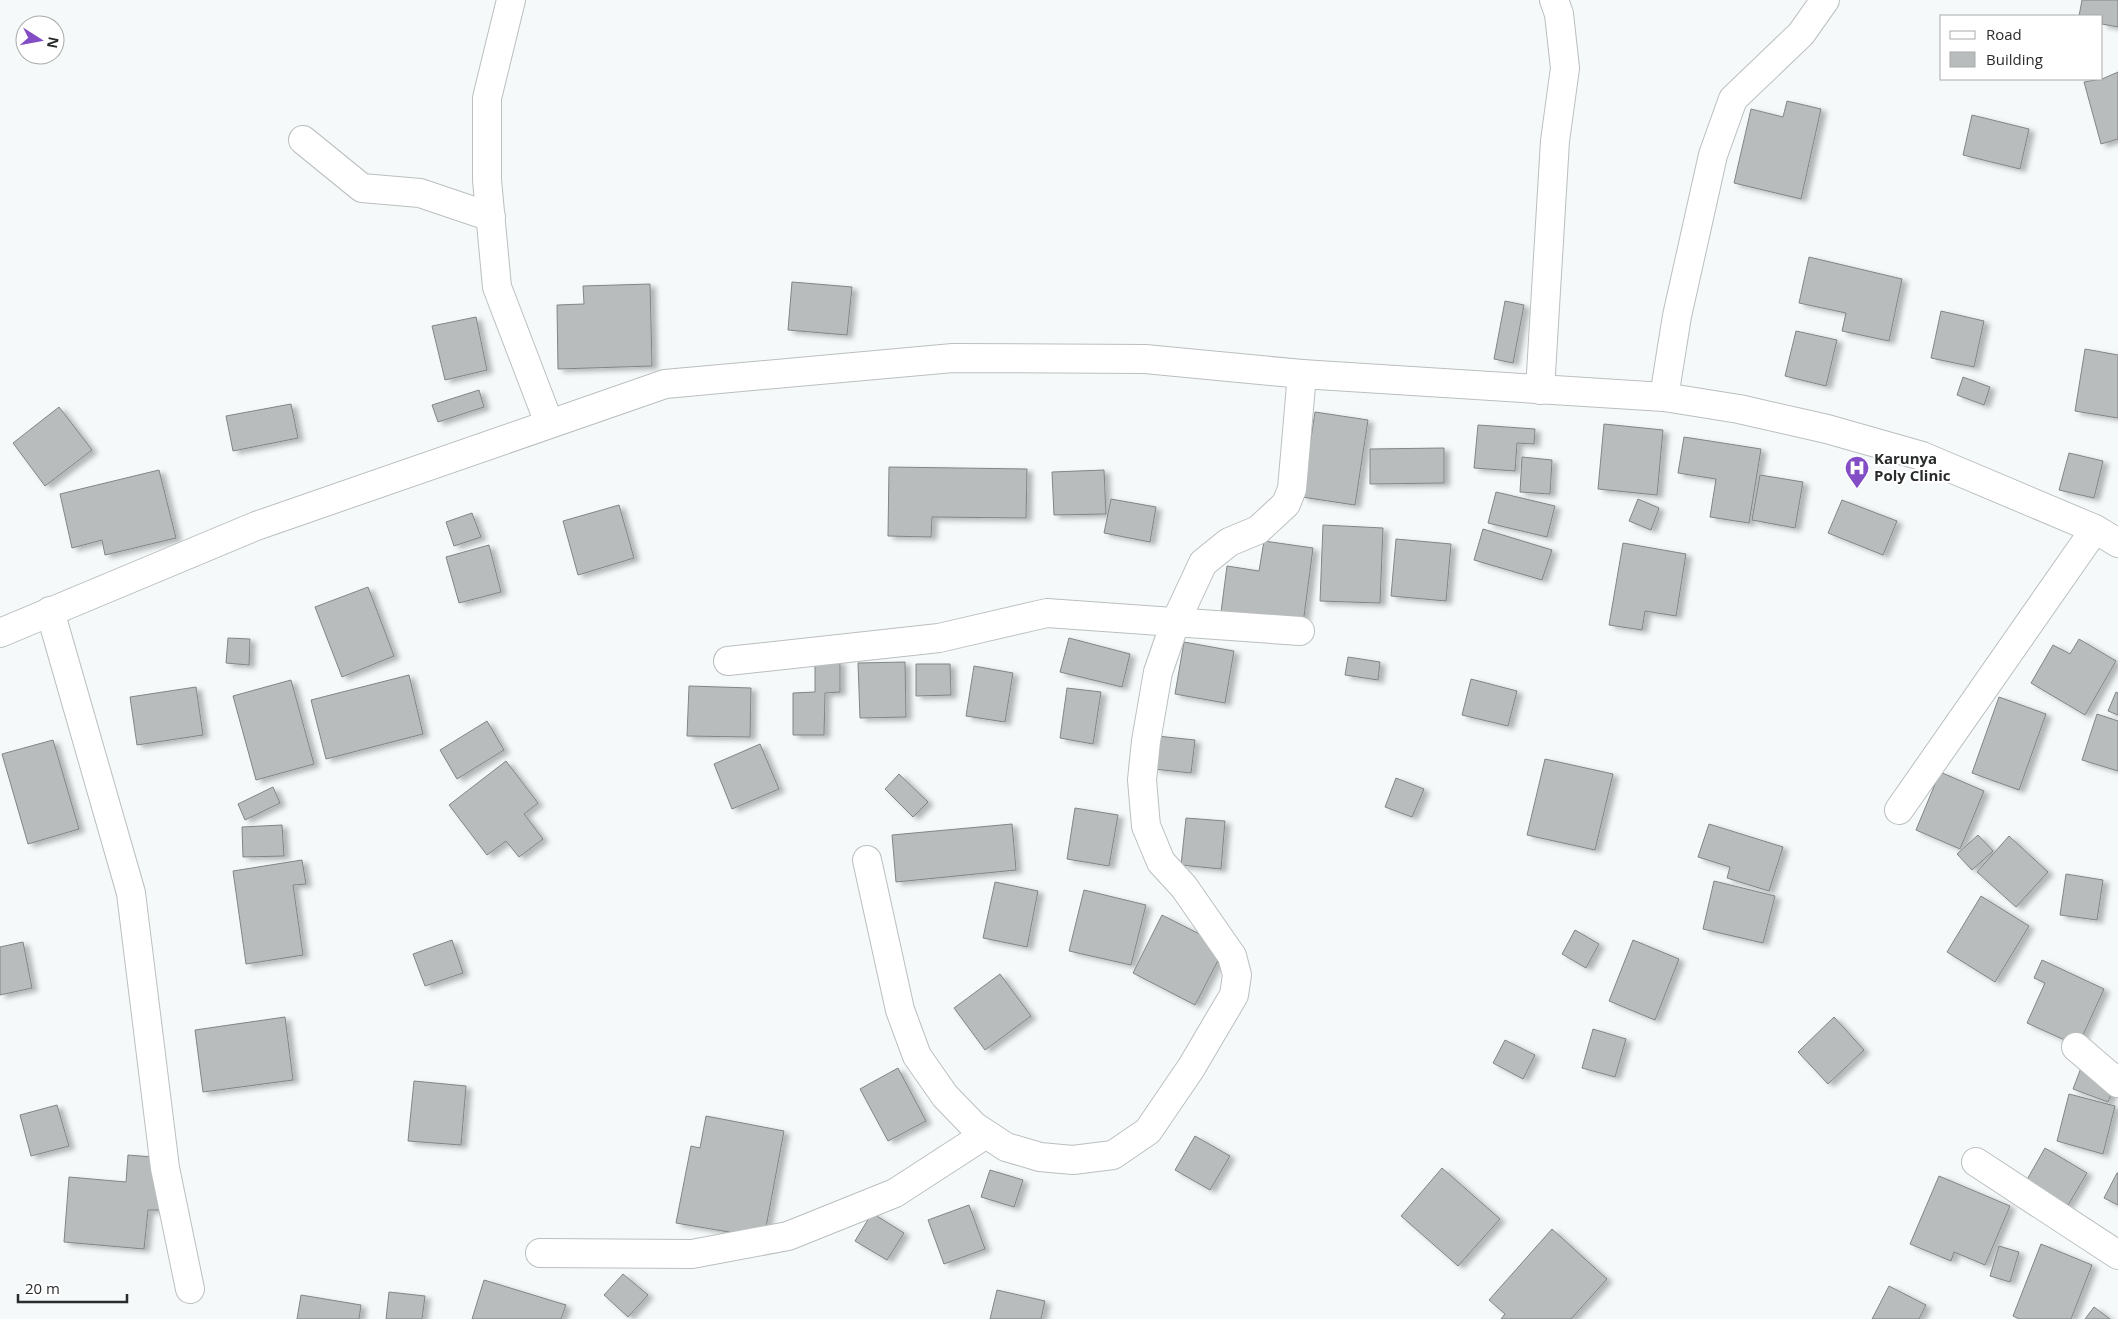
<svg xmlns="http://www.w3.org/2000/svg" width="2118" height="1319" viewBox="0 0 2118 1319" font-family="'Open Sans',sans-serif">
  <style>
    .building { fill: #b8bcbd; stroke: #828586; filter: url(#shadow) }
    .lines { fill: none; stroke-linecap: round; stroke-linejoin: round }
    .street-casing { stroke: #bbbfbf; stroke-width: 30 }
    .secondary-casing { stroke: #bbbfbf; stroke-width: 30 }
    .street { stroke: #fff; stroke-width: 28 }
    .secondary { stroke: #fff; stroke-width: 28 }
    .labels { text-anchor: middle; stroke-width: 4; stroke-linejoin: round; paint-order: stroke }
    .poi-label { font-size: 15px; font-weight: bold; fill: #2a2b2c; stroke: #fff; text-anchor: start }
  </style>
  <defs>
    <filter id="shadow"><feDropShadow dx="5.5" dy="3" stdDeviation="2.5" flood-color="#0004"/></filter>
  </defs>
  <rect width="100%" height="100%" fill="#f5f9f9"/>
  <!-- building -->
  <path class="building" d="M 2082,0 L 2118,0 L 2118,27 L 2102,24 L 2102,16 L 2079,16 Z
    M 2118,72 L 2118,139 L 2101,144 L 2084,82 L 2102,79 Z
    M 1787,101 L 1821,109 L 1801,199 L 1734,183 L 1751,109 L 1783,117 Z
    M 1972,115 L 2029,129 L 2020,169 L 1963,155 Z
    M 1809,257 L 1902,279 L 1889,341 L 1842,331 L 1846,313 L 1799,303 Z
    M 792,282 L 852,287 L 847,335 L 788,330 Z
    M 650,284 L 652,366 L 558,369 L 557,305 L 584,304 L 583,286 Z
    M 1505,301 L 1524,305 L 1513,363 L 1494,359 Z
    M 1941,311 L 1984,321 L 1974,367 L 1931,358 Z
    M 476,317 L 487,370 L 445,380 L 432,326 Z
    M 1796,331 L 1837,340 L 1826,386 L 1785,376 Z
    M 2085,349 L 2118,355 L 2118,418 L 2075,411 Z
    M 1963,377 L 1990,387 L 1984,405 L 1957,395 Z
    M 479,390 L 484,407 L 438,422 L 432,405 Z
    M 291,404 L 298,438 L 233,451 L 226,416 Z
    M 59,407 L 92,450 L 45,486 L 13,443 Z
    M 1315,412 L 1368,420 L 1355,505 L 1302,497 Z
    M 1604,424 L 1663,430 L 1657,495 L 1598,489 Z
    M 1478,425 L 1535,429 L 1534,444 L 1517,443 L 1515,471 L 1474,468 Z
    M 1684,437 L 1761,449 L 1749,523 L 1710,517 L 1716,479 L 1678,473 Z
    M 1444,448 L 1444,483 L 1370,484 L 1370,449 Z
    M 2069,453 L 2103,461 L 2094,498 L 2059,490 Z
    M 1522,457 L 1552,460 L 1550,494 L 1520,492 Z
    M 889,467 L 1027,469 L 1026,518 L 932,517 L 931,537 L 888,536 Z
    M 159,470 L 176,538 L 105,555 L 102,540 L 72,548 L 60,494 Z
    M 1104,470 L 1106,514 L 1054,515 L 1052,472 Z
    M 1760,475 L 1803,482 L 1795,528 L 1752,520 Z
    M 1496,492 L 1555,506 L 1547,537 L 1488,523 Z
    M 1111,499 L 1156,507 L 1150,542 L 1104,533 Z
    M 1638,499 L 1659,508 L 1651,530 L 1629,521 Z
    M 1842,500 L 1897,521 L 1883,555 L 1828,533 Z
    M 619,505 L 634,558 L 578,575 L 563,521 Z
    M 472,513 L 481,537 L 454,546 L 446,522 Z
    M 1323,525 L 1383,528 L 1380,603 L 1320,601 Z
    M 1483,529 L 1552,550 L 1542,580 L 1474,560 Z
    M 1396,539 L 1451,544 L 1446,601 L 1391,596 Z
    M 1264,541 L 1313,548 L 1303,624 L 1221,612 L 1227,566 L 1259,571 Z
    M 1623,543 L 1686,554 L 1676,616 L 1645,611 L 1642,630 L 1609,625 Z
    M 489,545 L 501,592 L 459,603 L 446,557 Z
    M 368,587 L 394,656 L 342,677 L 315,607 Z
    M 228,638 L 250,639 L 249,665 L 226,663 Z
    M 1069,638 L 1130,654 L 1122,687 L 1060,672 Z
    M 2079,639 L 2116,661 L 2085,715 L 2031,683 L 2053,645 L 2070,654 Z
    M 1184,642 L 1234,651 L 1225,703 L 1175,694 Z
    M 1348,657 L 1380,662 L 1378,680 L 1345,675 Z
    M 815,661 L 840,661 L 840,692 L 825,693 L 824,735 L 793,735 L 793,693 L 815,692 Z
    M 905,662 L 906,717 L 860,718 L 858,663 Z
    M 916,664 L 950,664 L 951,695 L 916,696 Z
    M 974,666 L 1013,673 L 1005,722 L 966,716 Z
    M 409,675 L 423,734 L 326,759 L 311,700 Z
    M 1471,679 L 1517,691 L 1508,726 L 1462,715 Z
    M 291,680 L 314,764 L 256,780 L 233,696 Z
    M 689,686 L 751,688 L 750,737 L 687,736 Z
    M 196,687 L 203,735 L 137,745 L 130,697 Z
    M 1067,688 L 1101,692 L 1093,744 L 1060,738 Z
    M 2116,692 L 2118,693 L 2118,715 L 2108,711 Z
    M 1999,697 L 2046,714 L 2019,790 L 1972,773 Z
    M 2097,714 L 2118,721 L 2118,771 L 2082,760 Z
    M 487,721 L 504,750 L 457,779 L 440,750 Z
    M 1157,736 L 1195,740 L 1191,773 L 1154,769 Z
    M 53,740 L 79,829 L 28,844 L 2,754 Z
    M 760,744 L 779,789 L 732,809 L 714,764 Z
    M 1545,759 L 1613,774 L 1595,850 L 1527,835 Z
    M 506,761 L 538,803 L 524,814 L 543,839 L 519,857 L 506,841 L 487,855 L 449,805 Z
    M 1940,772 L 1984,791 L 1960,849 L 1916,830 Z
    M 899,774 L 928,802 L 913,817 L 885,789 Z
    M 1396,778 L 1424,789 L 1412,817 L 1385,807 Z
    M 273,787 L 280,803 L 245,820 L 238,804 Z
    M 1075,808 L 1118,815 L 1109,866 L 1067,859 Z
    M 1186,818 L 1225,821 L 1221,869 L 1181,865 Z
    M 1012,824 L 1016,870 L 896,882 L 892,835 Z
    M 1709,824 L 1783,847 L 1769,891 L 1727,878 L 1730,867 L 1698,857 Z
    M 282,825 L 284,856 L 243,857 L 242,827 Z
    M 1978,835 L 1993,851 L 1972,870 L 1957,854 Z
    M 2009,836 L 2048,872 L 2016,907 L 1977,872 Z
    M 302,860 L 306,884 L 293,885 L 303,955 L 246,964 L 233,871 Z
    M 2066,874 L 2103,880 L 2097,920 L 2060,915 Z
    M 1714,881 L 1775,896 L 1763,943 L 1703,929 Z
    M 995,882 L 1038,891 L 1027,947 L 983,938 Z
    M 1084,890 L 1146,905 L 1131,965 L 1069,951 Z
    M 1981,896 L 2029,926 L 1995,982 L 1947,952 Z
    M 1162,915 L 1225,947 L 1195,1005 L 1133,973 Z
    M 1575,930 L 1599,944 L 1586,968 L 1562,954 Z
    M 452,940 L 463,973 L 425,986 L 413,954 Z
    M 1633,940 L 1679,959 L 1655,1020 L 1609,1001 Z
    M 23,942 L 32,988 L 0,995 L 0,947 Z
    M 2042,960 L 2104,989 L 2078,1046 L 2027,1023 L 2045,983 L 2034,978 Z
    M 1000,974 L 1031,1016 L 985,1050 L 954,1008 Z
    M 285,1017 L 293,1080 L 203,1092 L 195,1030 Z
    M 1834,1017 L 1864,1050 L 1828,1084 L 1798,1052 Z
    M 1593,1029 L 1626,1039 L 1615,1077 L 1582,1068 Z
    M 1505,1040 L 1535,1055 L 1523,1079 L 1493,1063 Z
    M 898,1068 L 926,1121 L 888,1141 L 860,1089 Z
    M 2081,1068 L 2116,1082 L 2108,1102 L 2073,1089 Z
    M 414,1081 L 466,1086 L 461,1145 L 408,1141 Z
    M 2069,1094 L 2115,1106 L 2103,1154 L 2057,1141 Z
    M 57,1105 L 69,1146 L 31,1156 L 20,1115 Z
    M 706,1116 L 784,1131 L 764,1238 L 676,1223 L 691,1146 L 700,1148 Z
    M 1195,1136 L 1230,1156 L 1210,1190 L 1175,1170 Z
    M 2045,1148 L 2087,1173 L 2067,1207 L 2025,1183 Z
    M 128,1155 L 164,1158 L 160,1210 L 148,1210 L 144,1249 L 64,1242 L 69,1177 L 126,1182 Z
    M 1442,1168 L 1500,1219 L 1458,1266 L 1401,1216 Z
    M 990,1170 L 1023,1180 L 1014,1207 L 981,1197 Z
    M 2117,1173 L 2118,1173 L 2118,1205 L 2104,1198 Z
    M 1939,1176 L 2010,1206 L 1985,1265 L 1954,1252 L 1951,1261 L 1910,1244 Z
    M 969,1205 L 985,1249 L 944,1264 L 928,1220 Z
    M 872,1213 L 904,1233 L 887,1260 L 855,1241 Z
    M 1552,1229 L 1607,1279 L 1571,1319 L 1501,1319 L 1505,1314 L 1489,1300 Z
    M 2041,1244 L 2092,1265 L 2071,1319 L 2019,1319 L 2013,1316 Z
    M 1999,1246 L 2019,1252 L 2010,1282 L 1990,1276 Z
    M 623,1274 L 648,1295 L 628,1317 L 604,1295 Z
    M 484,1280 L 566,1305 L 561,1319 L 472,1319 Z
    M 1889,1286 L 1926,1305 L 1919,1319 L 1872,1319 Z
    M 997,1290 L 1045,1301 L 1041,1319 L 990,1319 Z
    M 389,1292 L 425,1296 L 422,1319 L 386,1319 Z
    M 301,1295 L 361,1305 L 359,1319 L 297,1319 Z
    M 2094,1307 L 2110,1319 L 2085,1319 Z"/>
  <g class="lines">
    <defs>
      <path id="street" d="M 511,0 L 487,98 L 487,180 L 497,287 L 549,423
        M 303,140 L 362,188 L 420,193 L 491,217
        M 1540,390 L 1555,141 L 1565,68 L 1559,14 L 1554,0
        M 1664,397 L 1677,316 L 1713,155 L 1733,99 L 1801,34 L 1825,0
        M 50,611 L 131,893 L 165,1168 L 190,1289
        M 728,661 L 939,638 L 1047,613 L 1300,631
        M 1899,810 L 2095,529
        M 867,860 L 900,1010 L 917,1056 L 945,1096 L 974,1126 L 1006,1147 L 1040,1157 L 1073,1160 L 1113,1155 L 1148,1131 L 1191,1068 L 1234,995 L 1237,975 L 1232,956 L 1184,887 L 1161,862 L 1146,826 L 1142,780 L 1146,741 L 1158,672 L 1175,623 L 1203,563 L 1229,542 L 1258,530 L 1286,504 L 1292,489 L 1302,374
        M 2076,1047 L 2118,1083
        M 1976,1162 L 2118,1255
        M 540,1253 L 692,1254 L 788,1236 L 895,1193 L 986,1134"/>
      <path id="secondary" d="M 0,633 L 256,526 L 665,384 L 953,358 L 1145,359 L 1302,374 L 1664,397 L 1739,409 L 1827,429 L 1922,456 L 2095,529 L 2118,543"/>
    </defs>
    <!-- street casing -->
    <use href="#street" class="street-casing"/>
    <!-- secondary casing -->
    <use href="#secondary" class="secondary-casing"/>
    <!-- street -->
    <use href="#street" class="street"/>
    <!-- secondary -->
    <use href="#secondary" class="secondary"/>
  </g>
  <!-- icons -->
  <defs>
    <symbol id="hospital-pin" viewBox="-11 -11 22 30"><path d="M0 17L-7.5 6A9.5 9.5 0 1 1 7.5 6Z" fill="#824dc5" stroke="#fff"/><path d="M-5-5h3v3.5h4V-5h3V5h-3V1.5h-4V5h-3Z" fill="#fff"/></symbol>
  </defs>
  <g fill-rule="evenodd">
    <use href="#hospital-pin" x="1843" y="454" width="28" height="38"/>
  </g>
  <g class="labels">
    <!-- poi labels -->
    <g class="poi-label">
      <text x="1874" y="464">Karunya<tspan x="1874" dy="17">Poly Clinic</tspan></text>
    </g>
  </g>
  <!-- legend -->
  <rect x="1940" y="15" width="162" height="65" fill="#ffffff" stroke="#aaaaab"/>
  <rect x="1950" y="31" width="25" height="8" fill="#ffffff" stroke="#aaaaab"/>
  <text x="1986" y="40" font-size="15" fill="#2a2b2c">Road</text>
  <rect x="1950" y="52" width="25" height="15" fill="#b8bcbd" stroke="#aaaaab"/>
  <text x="1986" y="65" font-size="15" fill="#2a2b2c">Building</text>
  <!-- north arrow -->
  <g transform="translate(40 40) rotate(101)"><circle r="24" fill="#ffffff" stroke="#aaaaab"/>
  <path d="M0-4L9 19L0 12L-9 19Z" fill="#824dc5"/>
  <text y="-8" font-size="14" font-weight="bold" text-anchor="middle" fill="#2a2b2c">N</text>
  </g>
  <!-- scale -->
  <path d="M18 1294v8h109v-8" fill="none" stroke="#2a2b2c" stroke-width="2.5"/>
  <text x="25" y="1294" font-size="15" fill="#2a2b2c" stroke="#ffffff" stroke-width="4" paint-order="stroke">20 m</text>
</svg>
